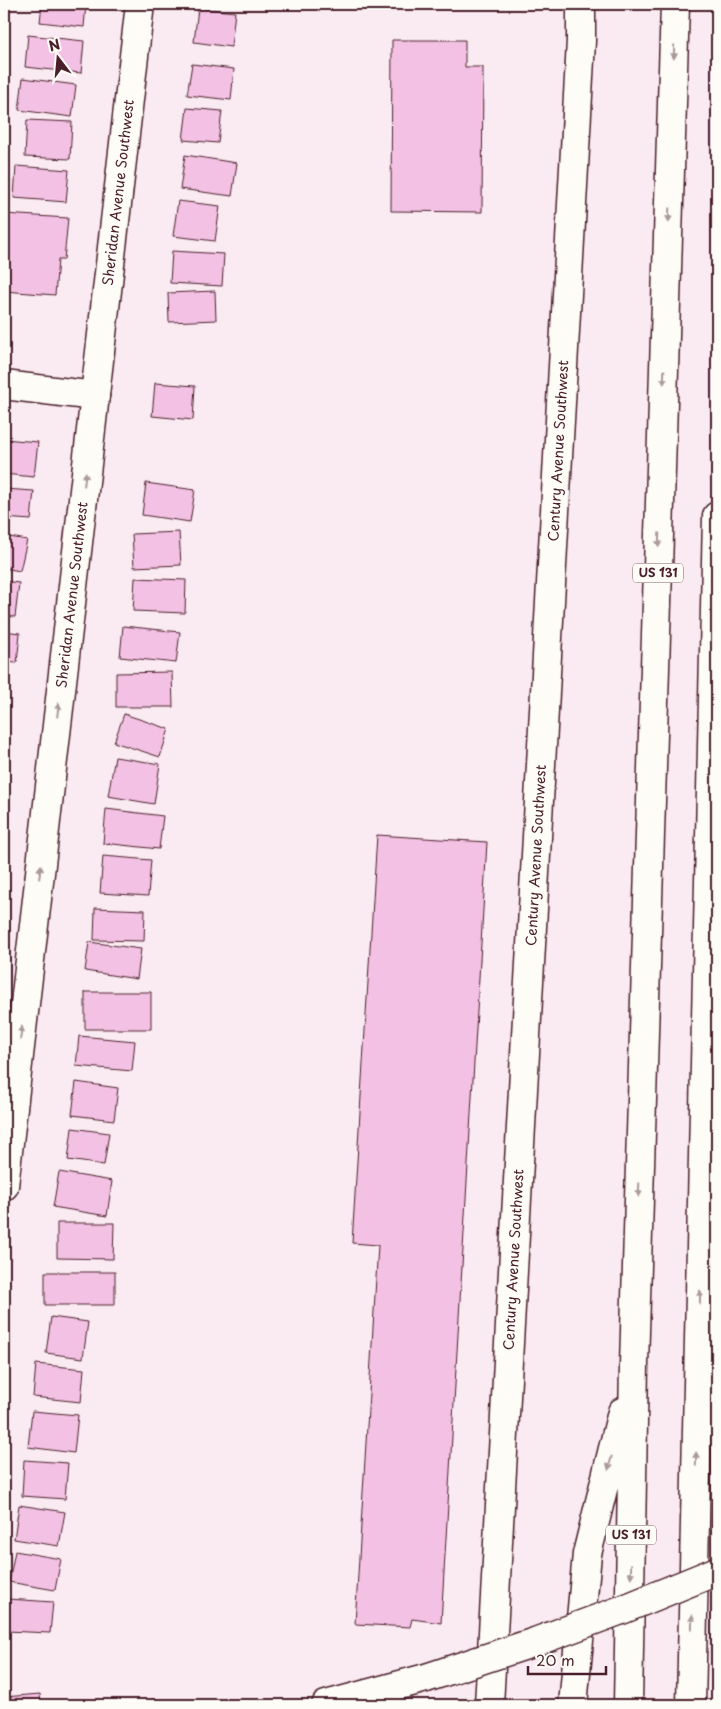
<svg xmlns="http://www.w3.org/2000/svg" width="721" height="1709" viewBox="0 0 721 1709" font-family="'Playpen Sans',sans-serif">
  <style>
    .building { fill: #f2c1e3; stroke: #4a1f2b }
    .lines { fill: none; stroke-linecap: round; stroke-linejoin: round }
    .minor-casing { stroke: #4a1f2b; stroke-width: 31 }
    .major-casing { stroke: #4a1f2b; stroke-width: 31 }
    .highway-casing { stroke: #4a1f2b; stroke-width: 31 }
    .minor { stroke: #fdfcf7; stroke-width: 28 }
    .major { stroke: #fdfcf7; stroke-width: 28 }
    .highway { stroke: #fdfcf7; stroke-width: 28 }
    .major-bridge-casing { stroke: #4a1f2b; stroke-width: 31; stroke-linecap: butt }
    .major-bridge { stroke: #fdfcf7; stroke-width: 28 }
    .oneway { fill: #ac999b }
    .labels { text-anchor: middle; stroke-width: 4.5; stroke-linejoin: round; paint-order: stroke }
    .shield { fill: #fdfcf7; stroke: #806168; stroke-width: 1 }
    .shield-label { font-size: 12px; font-weight: bold; fill: #4a1f2b }
    .street-label { font-size: 14px; fill: #4a1f2b; stroke: #fdfcf7 }
  </style>
  <rect width="100%" height="100%" fill="#faeaf1"/>
  <filter id="ink" filterUnits="userSpaceOnUse"><feTurbulence type="fractalNoise" baseFrequency=".02" numOctaves="2"/><feDisplacementMap in="SourceGraphic" scale="10" xChannelSelector="R" yChannelSelector="G"/><feConvolveMatrix kernelMatrix="1 2 1 2 8 2 1 2 1" color-interpolation-filters="sRGB"/></filter>
  <g filter="url(#ink)">
    <!-- building -->
    <path class="building" d="M 42,4 L 86,4 L 84,27 L 40,22 Z
      M 198,8 L 235,12 L 231,47 L 194,42 Z
      M 28,35 L 84,41 L 81,73 L 25,67 Z
      M 392,40 L 465,40 L 465,67 L 483,67 L 482,212 L 391,211 Z
      M 192,64 L 234,69 L 231,100 L 187,95 Z
      M 23,78 L 76,85 L 72,117 L 19,110 Z
      M 187,108 L 222,111 L 218,143 L 183,140 Z
      M 27,120 L 72,122 L 70,159 L 25,157 Z
      M 185,155 L 237,163 L 232,196 L 180,189 Z
      M 16,166 L 69,170 L 66,202 L 14,198 Z
      M 178,201 L 220,206 L 215,241 L 173,236 Z
      M 4,214 L 68,218 L 64,260 L 58,260 L 55,295 L 4,291 Z
      M 172,251 L 224,254 L 222,286 L 170,283 Z
      M 215,291 L 216,320 L 169,322 L 168,293 Z
      M 155,383 L 195,386 L 193,420 L 152,416 Z
      M 4,439 L 38,442 L 34,477 L 4,474 Z
      M 146,483 L 195,490 L 190,522 L 142,515 Z
      M 4,489 L 34,491 L 31,520 L 4,518 Z
      M 179,532 L 181,565 L 134,567 L 132,534 Z
      M 4,536 L 27,540 L 20,571 L 4,568 Z
      M 135,578 L 186,580 L 185,613 L 133,611 Z
      M 4,581 L 19,583 L 15,617 L 4,616 Z
      M 123,626 L 180,632 L 176,663 L 120,657 Z
      M 4,631 L 20,633 L 17,663 L 4,662 Z
      M 172,672 L 173,707 L 116,707 L 116,673 Z
      M 4,675 L 9,676 L 5,708 L 4,708 Z
      M 124,714 L 169,729 L 160,757 L 114,742 Z
      M 115,757 L 160,764 L 154,804 L 108,796 Z
      M 106,809 L 163,816 L 159,849 L 103,843 Z
      M 377,835 L 487,842 L 441,1623 L 412,1619 L 410,1627 L 355,1624 L 378,1245 L 352,1243 Z
      M 103,856 L 151,860 L 148,896 L 100,893 Z
      M 95,908 L 145,910 L 144,941 L 94,940 Z
      M 89,942 L 141,949 L 137,979 L 85,971 Z
      M 85,992 L 151,992 L 151,1029 L 85,1029 Z
      M 79,1036 L 135,1041 L 132,1071 L 76,1066 Z
      M 76,1082 L 118,1088 L 114,1120 L 72,1115 Z
      M 72,1128 L 109,1133 L 104,1165 L 68,1160 Z
      M 59,1172 L 112,1181 L 107,1216 L 53,1207 Z
      M 57,1223 L 114,1223 L 113,1259 L 57,1258 Z
      M 45,1272 L 115,1272 L 115,1305 L 45,1305 Z
      M 51,1317 L 88,1322 L 83,1358 L 46,1353 Z
      M 36,1364 L 84,1369 L 81,1402 L 33,1397 Z
      M 32,1411 L 78,1415 L 74,1453 L 28,1447 Z
      M 24,1460 L 68,1463 L 65,1499 L 22,1496 Z
      M 19,1505 L 65,1512 L 59,1546 L 14,1539 Z
      M 15,1551 L 61,1559 L 55,1590 L 9,1582 Z
      M 8,1599 L 53,1602 L 50,1633 L 6,1631 Z
      M 40,1694 L 41,1705 L 4,1705 L 4,1697 Z"/>
    <g class="lines">
      <defs>
        <g id="minor">
          <path d="M 4,385 L 95,396"/>
          <path id="s1" d="M 4,1186 L 140,4"/>
          <path id="s2" d="M 489,1705 L 581,41 L 581,4"/>
        </g>
        <path id="major" d="M 326,1705 L 426,1678"/>
        <path id="highway" d="M 573,1705 L 587,1554 L 622,1412
          M 628,1705 L 634,1365 L 675,4
          M 691,1705 L 717,516"/>
      </defs>
      <!-- minor casing -->
      <use href="#minor" class="minor-casing"/>
      <!-- major casing -->
      <use href="#major" class="major-casing"/>
      <!-- highway casing -->
      <use href="#highway" class="highway-casing"/>
      <!-- minor -->
      <use href="#minor" class="minor"/>
      <!-- major -->
      <use href="#major" class="major"/>
      <!-- highway -->
      <use href="#highway" class="highway"/>
      <defs>
        <path id="major-bridge" d="M 426,1678 L 535,1642 L 624,1609 L 717,1571"/>
      </defs>
      <!-- major-bridge casing -->
      <use href="#major-bridge" class="major-bridge-casing"/>
      <!-- major-bridge -->
      <use href="#major-bridge" class="major-bridge"/>
    </g>
    <!-- one-way arrows -->
    <defs><path id="oneway-solid" d="M-6-.8H1V-3.2L6.5 0L1 3.2V.8H-6Z" transform="scale(1.25)"/></defs>
    <g class="oneway">
      <use href="#oneway-solid" transform="translate(674 52) rotate(91)"/>
      <use href="#oneway-solid" transform="translate(669 215) rotate(92)"/>
      <use href="#oneway-solid" transform="translate(664 377) rotate(92)"/>
      <use href="#oneway-solid" transform="translate(85 479) rotate(-83)"/>
      <use href="#oneway-solid" transform="translate(659 540) rotate(92)"/>
      <use href="#oneway-solid" transform="translate(58 710) rotate(-83)"/>
      <use href="#oneway-solid" transform="translate(40 872) rotate(-83)"/>
      <use href="#oneway-solid" transform="translate(21 1033) rotate(-83)"/>
      <use href="#oneway-solid" transform="translate(639 1190) rotate(92)"/>
      <use href="#oneway-solid" transform="translate(700 1297) rotate(-89)"/>
      <use href="#oneway-solid" transform="translate(696 1459) rotate(-89)"/>
      <use href="#oneway-solid" transform="translate(610 1463) rotate(104)"/>
      <use href="#oneway-solid" transform="translate(631 1571) rotate(91)"/>
      <use href="#oneway-solid" transform="translate(692 1622) rotate(-89)"/>
    </g>
  </g>
  <g class="labels">
    <!-- shield labels -->
    <g class="shield">
      <rect x="633" y="563.5" width="50" height="19" rx="4"/>
      <rect x="606" y="1525.5" width="50" height="19" rx="4"/>
    </g>
    <g class="shield-label">
      <text x="658" y="577">US 131</text>
      <text x="631" y="1539">US 131</text>
    </g>
    <!-- street labels -->
    <g class="street-label">
      <text dy="5" stroke="none"><textPath href="#s1" startOffset="1000">Sheridan Avenue Southwest</textPath></text>
      <text dy="5" stroke="none"><textPath href="#s2" startOffset="1256">Century Avenue Southwest</textPath></text>
      <text dy="5" stroke="none"><textPath href="#s1" startOffset="595">Sheridan Avenue Southwest</textPath></text>
      <text dy="5" stroke="none"><textPath href="#s2" startOffset="851">Century Avenue Southwest</textPath></text>
      <text dy="5" stroke="none"><textPath href="#s2" startOffset="446">Century Avenue Southwest</textPath></text>
    </g>
  </g>
  <!-- margin -->
  <rect width="721" height="1709" fill="none" stroke="#fdfcf7" stroke-width="20"/>
  <rect x="10" y="10" width="701" height="1689" fill="none" stroke="#4a1f2b" stroke-width="2" filter="url(#ink)"/>
  <!-- north arrow -->
  <g transform="translate(58 58) rotate(344)" stroke="#fdfcf7" stroke-width="4" paint-order="stroke">
  <path d="M0-4L9 19L0 12L-9 19Z" fill="#4a1f2b"/>
  <text y="-8" font-size="14" font-weight="bold" text-anchor="middle" fill="#4a1f2b">N</text>
  </g>
  <!-- scale -->
  <path d="M528 1666v8h78v-8" fill="none" stroke="#4a1f2b" stroke-width="2.5"/>
  <text x="536" y="1666" font-size="15" fill="#4a1f2b" stroke="#fdfcf7" stroke-width="4" paint-order="stroke">20 m</text>
</svg>
